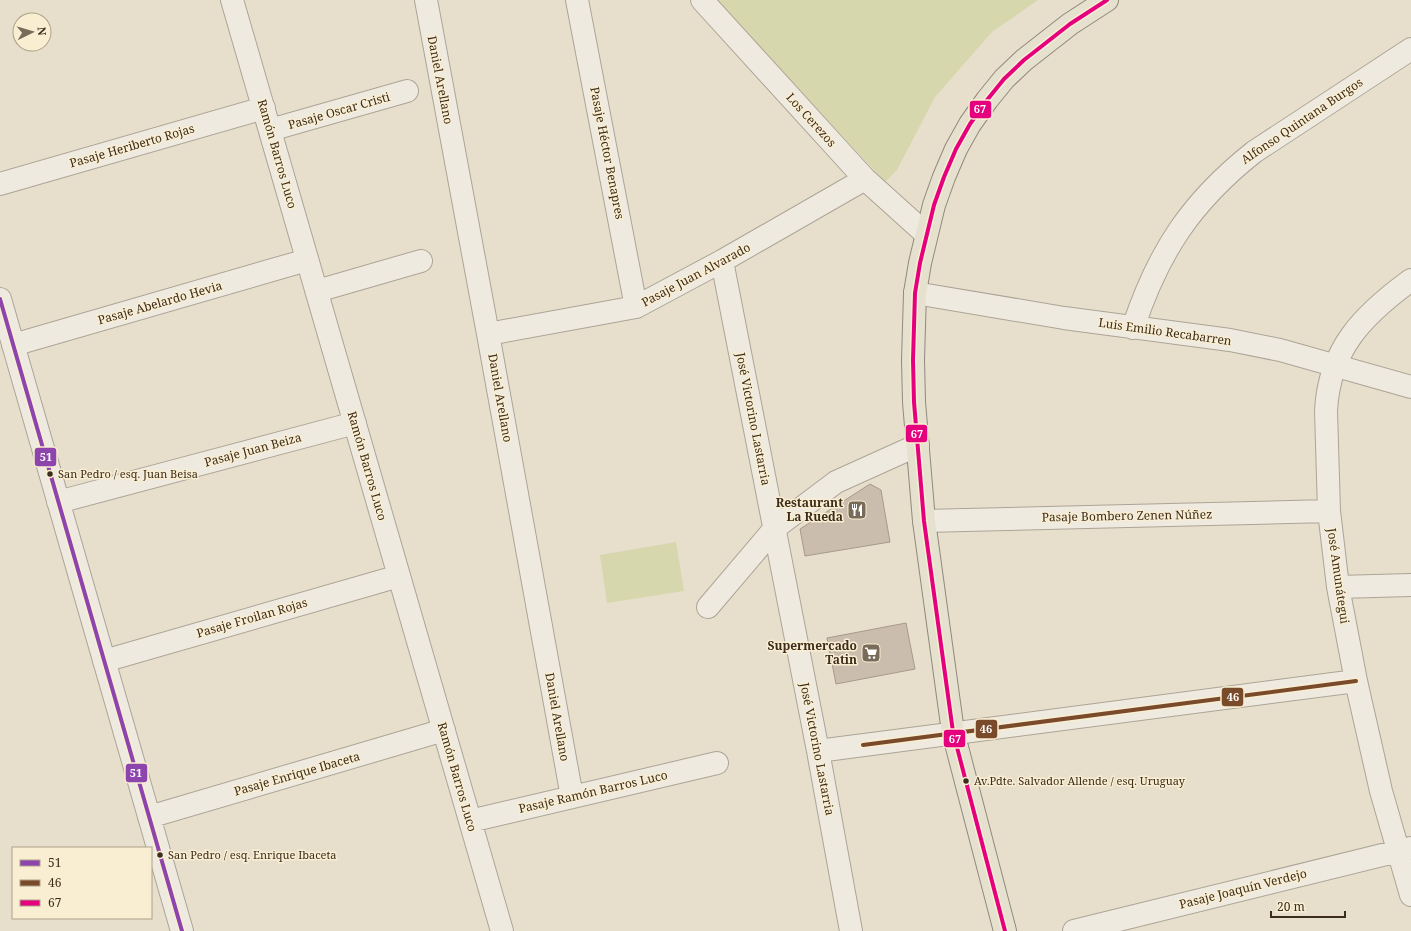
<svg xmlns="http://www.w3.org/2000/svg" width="1411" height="931" viewBox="0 0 1411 931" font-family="'Noto Serif',serif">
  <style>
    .green { fill: #d6d7ad }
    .building { fill: #cbbdad; stroke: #a79a8b }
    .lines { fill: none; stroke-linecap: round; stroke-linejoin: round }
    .minor-casing { stroke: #aca496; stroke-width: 24 }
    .major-casing { stroke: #92897c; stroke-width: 24 }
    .minor { stroke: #efeadf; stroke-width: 22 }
    .major { stroke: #e6e0cf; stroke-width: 22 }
    .bus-1-casing { stroke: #f9eed2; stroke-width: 7 }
    .bus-2-casing { stroke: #f9eed2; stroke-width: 7 }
    .bus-3-casing { stroke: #f9eed2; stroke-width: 7 }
    .bus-1 { stroke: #8e44ad; stroke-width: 4 }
    .bus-2 { stroke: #7a4b2a; stroke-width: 4 }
    .bus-3 { stroke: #e5007d; stroke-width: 4 }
    .bus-dot { fill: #3c2c1c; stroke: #f9eed2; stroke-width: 1.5 }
    .labels { text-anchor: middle; stroke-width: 3; stroke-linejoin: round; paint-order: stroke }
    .bus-label { font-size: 11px; fill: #3c2c1c; stroke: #f9eed2; text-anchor: start }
    .street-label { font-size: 12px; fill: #3c2c1c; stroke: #f9eed2 }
    .poi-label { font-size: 12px; font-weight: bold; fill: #3c2c1c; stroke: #f9eed2; text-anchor: end }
    .line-badge { stroke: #f9eed2; stroke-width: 1.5 }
    .badge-label { font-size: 11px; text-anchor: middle; font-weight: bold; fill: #fff }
  </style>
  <rect width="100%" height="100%" fill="#e7dfcc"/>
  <!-- green -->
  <path class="green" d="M 717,0 L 1038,0 L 992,32 L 935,97 L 897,170 L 885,182 Z
    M 676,542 L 684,591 L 607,603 L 600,555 Z"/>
  <!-- building -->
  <path class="building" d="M 870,484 L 881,490 L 890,542 L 805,556 L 800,529 Z
    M 906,623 L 915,669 L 836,684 L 827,638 Z"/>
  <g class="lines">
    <defs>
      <path id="minor" d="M 232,0 L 502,931
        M 426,0 L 488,334 L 572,797
        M 577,0 L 636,307
        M 702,0 L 865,179 L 926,234
        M 270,130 L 407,91
        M 0,184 L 264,108
        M 722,261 L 818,751 L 851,931
        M 1411,280 C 1363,315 1329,349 1326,411 L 1329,511 L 1338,587 L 1356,681 L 1381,791 L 1411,895
        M 317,291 L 421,261
        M 915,293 L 1064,318 L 1230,340 L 1280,350 L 1411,387
        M 0,299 L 182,931
        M 1133,328 C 1158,252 1191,202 1254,152 L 1411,49
        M 488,334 L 636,307 L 722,261 L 865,179
        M 13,345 L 307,260
        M 58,502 L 355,423
        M 924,521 L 1329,511
        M 1338,587 L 1411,585
        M 708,607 L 775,528 L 836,482 L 918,445
        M 104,661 L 399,576
        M 818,751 L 1356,681
        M 149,817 L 444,730
        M 470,821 L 717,763
        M 1074,931 L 1411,848"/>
      <path id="major" d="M 1005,931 L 953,732 L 924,521 L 914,402 L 913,360 L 915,293 L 920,263 L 934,205 L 944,177 L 956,149 L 970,124 L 987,100 L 1004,79 L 1024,60 L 1070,24 L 1107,0"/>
    </defs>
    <!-- minor casing -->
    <use href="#minor" class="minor-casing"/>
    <!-- major casing -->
    <use href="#major" class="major-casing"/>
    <!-- minor -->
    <use href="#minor" class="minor"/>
    <!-- major -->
    <use href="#major" class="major"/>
    <defs>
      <path id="bus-1" d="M 0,299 L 182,931"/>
      <path id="bus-2" d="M 863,745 L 1356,681"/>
      <path id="bus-3" d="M 1005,931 L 953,732 L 924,521 L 914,402 L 913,360 L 915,293 L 920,263 L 934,205 L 944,177 L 956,149 L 970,124 L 987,100 L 1004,79 L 1024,60 L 1070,24 L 1107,0"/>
    </defs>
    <!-- bus-1 casing -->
    <use href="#bus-1" class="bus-1-casing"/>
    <!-- bus-2 casing -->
    <use href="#bus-2" class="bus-2-casing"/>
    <!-- bus-3 casing -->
    <use href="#bus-3" class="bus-3-casing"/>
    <!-- bus-1 -->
    <use href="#bus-1" class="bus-1"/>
    <!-- bus-2 -->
    <use href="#bus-2" class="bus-2"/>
    <!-- bus-3 -->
    <use href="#bus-3" class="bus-3"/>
  </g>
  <!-- icons -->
  <defs>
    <symbol id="restaurant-square" viewBox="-11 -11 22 22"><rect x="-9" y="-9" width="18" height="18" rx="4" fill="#786b5a" stroke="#f9eed2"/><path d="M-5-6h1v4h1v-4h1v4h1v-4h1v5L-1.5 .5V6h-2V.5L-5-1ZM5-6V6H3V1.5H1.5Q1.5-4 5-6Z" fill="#fff"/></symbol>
    <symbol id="supermarket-square" viewBox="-11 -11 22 22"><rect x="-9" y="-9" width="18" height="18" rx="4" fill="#786b5a" stroke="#f9eed2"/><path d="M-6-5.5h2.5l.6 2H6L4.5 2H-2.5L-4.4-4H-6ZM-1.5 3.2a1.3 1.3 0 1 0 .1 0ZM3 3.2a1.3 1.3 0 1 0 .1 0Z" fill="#fff"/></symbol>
  </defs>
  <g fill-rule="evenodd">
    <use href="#restaurant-square" x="846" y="499" width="22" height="22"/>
    <use href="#supermarket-square" x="860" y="642" width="22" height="22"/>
  </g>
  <!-- markers -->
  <g class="bus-dot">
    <circle cx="50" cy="474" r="3.5"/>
    <circle cx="966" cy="781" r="3.5"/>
    <circle cx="160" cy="855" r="3.5"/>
  </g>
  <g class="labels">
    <!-- bus labels -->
    <g class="bus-label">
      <text x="58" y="478">San Pedro / esq. Juan Beisa</text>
      <text x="974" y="785">Av.Pdte. Salvador Allende / esq. Uruguay</text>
      <text x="168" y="859">San Pedro / esq. Enrique Ibaceta</text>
    </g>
    <!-- street labels -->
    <g class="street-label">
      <text transform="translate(440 80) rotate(79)" y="4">Daniel Arellano</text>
      <text transform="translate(339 111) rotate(-16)" y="4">Pasaje Oscar Cristi</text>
      <text transform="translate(811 120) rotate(48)" y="4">Los Cerezos</text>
      <text transform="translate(1302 121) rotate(-34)" y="4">Alfonso Quintana Burgos</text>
      <text transform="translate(132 146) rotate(-16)" y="4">Pasaje Heriberto Rojas</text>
      <text transform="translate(607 153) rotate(79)" y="4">Pasaje Héctor Benapres</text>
      <text transform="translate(277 154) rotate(74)" y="4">Ramón Barros Luco</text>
      <text transform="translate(696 275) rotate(-28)" y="4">Pasaje Juan Alvarado</text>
      <text transform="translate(160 303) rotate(-16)" y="4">Pasaje Abelardo Hevia</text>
      <text transform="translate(1165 332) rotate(8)" y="4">Luis Emilio Recabarren</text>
      <text transform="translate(500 398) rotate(80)" y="4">Daniel Arellano</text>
      <text transform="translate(753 419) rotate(79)" y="4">José Victorino Lastarria</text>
      <text transform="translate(253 450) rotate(-15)" y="4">Pasaje Juan Beiza</text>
      <text transform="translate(367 466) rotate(74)" y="4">Ramón Barros Luco</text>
      <text transform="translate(1127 516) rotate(-1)" y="4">Pasaje Bombero Zenen Núñez</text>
      <text transform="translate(1338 576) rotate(82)" y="4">José Amunátegui</text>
      <text transform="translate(252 618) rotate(-16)" y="4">Pasaje Froilan Rojas</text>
      <text transform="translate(557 717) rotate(80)" y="4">Daniel Arellano</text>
      <text transform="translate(817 749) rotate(79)" y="4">José Victorino Lastarria</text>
      <text transform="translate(297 774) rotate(-16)" y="4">Pasaje Enrique Ibaceta</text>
      <text transform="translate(457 777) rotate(74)" y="4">Ramón Barros Luco</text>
      <text transform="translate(593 792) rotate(-13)" y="4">Pasaje Ramón Barros Luco</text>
      <text transform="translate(1243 889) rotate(-14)" y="4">Pasaje Joaquín Verdejo</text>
    </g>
    <!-- poi labels -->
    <g class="poi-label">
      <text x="843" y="507">Restaurant<tspan x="843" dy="14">La Rueda</tspan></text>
      <text x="857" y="650">Supermercado<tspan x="857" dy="14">Tatin</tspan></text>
    </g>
  </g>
  <g class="line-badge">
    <rect x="969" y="100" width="23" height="19" rx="4" fill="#e5007d"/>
    <rect x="905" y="424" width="23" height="19" rx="4" fill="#e5007d"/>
    <rect x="34" y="447" width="23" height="20" rx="4" fill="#8e44ad"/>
    <rect x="1221" y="687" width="23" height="20" rx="4" fill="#7a4b2a"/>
    <rect x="975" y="719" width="23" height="20" rx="4" fill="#7a4b2a"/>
    <rect x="943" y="729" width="23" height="19" rx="4" fill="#e5007d"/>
    <rect x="125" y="763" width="23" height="20" rx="4" fill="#8e44ad"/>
  </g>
  <g class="badge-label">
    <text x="980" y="113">67</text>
    <text x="917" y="438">67</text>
    <text x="46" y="461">51</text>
    <text x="1233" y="701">46</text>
    <text x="986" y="733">46</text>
    <text x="955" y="743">67</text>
    <text x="136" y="777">51</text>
  </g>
  <!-- legend -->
  <rect x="12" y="847" width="140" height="72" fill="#f9eed2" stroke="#ada089"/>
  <rect x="20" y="860" width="20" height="6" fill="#8e44ad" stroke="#ada089"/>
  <text x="48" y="867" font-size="12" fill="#3c2c1c">51</text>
  <rect x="20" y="880" width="20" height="6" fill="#7a4b2a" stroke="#ada089"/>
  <text x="48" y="887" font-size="12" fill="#3c2c1c">46</text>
  <rect x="20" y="900" width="20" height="6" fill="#e5007d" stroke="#ada089"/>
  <text x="48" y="907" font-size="12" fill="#3c2c1c">67</text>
  <!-- north arrow -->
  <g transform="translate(32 32) rotate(85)"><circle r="19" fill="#f9eed2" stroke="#ada089"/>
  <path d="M0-3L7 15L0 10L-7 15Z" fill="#786b5a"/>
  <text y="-6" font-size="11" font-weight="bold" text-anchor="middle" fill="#3c2c1c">N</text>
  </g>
  <!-- scale -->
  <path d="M1271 911v6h74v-6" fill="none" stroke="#3c2c1c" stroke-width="2"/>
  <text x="1277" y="911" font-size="12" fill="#3c2c1c" stroke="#f9eed2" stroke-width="3" paint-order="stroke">20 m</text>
</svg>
